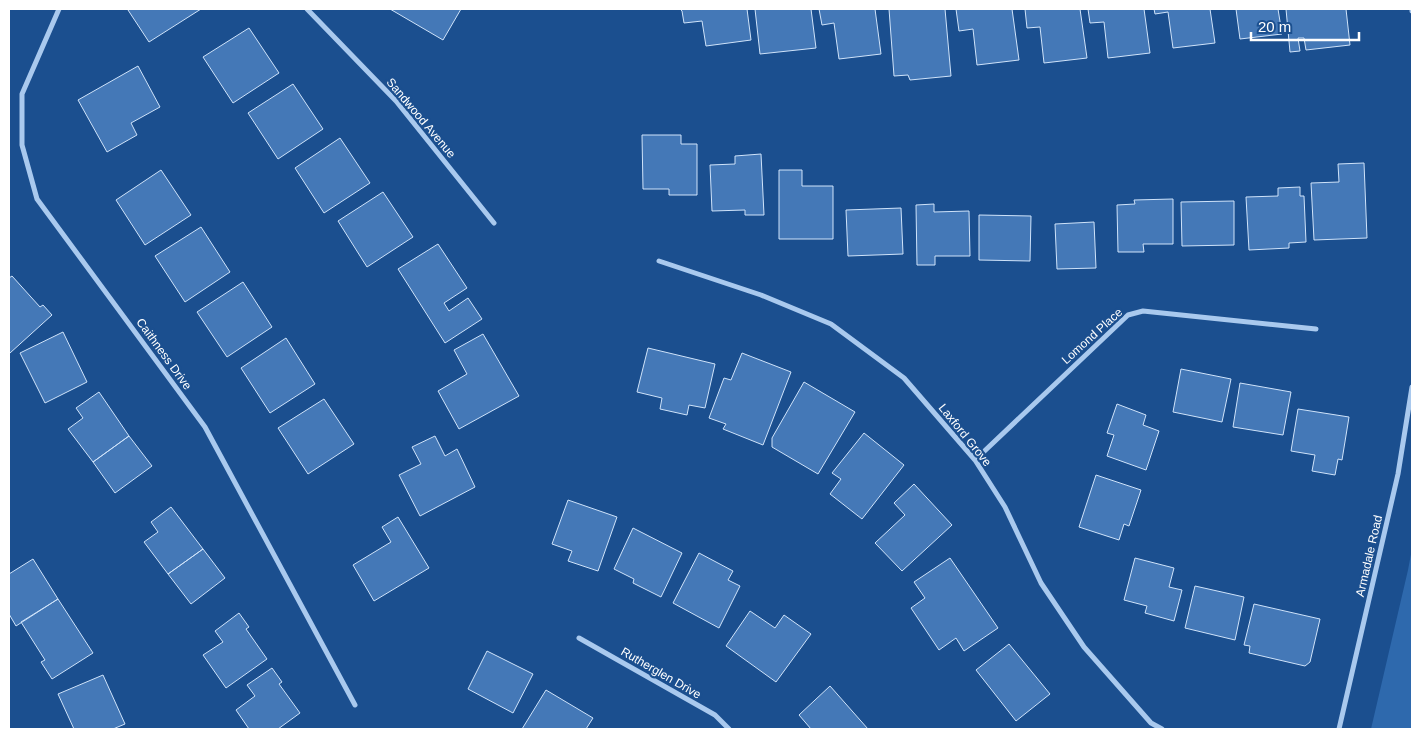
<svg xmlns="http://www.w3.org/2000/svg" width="1421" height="738" viewBox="0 0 1421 738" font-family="Arial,sans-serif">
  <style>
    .green { fill: #2e69ad }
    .building { fill: #4478b7; stroke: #cfe3fa }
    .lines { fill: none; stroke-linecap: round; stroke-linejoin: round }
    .minor { stroke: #a9c9ee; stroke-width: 5 }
    .labels { text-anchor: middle; stroke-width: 4.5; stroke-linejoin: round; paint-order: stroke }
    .street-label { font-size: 12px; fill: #fff; stroke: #1b4f8f }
  </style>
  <rect width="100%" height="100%" fill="#1b4f8f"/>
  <!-- green -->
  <path class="green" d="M 1412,549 L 1412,729 L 1371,729 L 1408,570 Z"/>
  <!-- building -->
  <path class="building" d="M 130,9 L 201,9 L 149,42 L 128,10 Z
    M 390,9 L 461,9 L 443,40 Z
    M 680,9 L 747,9 L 751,40 L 706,46 L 702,21 L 684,23 L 682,11 Z
    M 755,9 L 811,9 L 816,48 L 760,54 Z
    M 819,9 L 875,9 L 881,54 L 839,59 L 834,23 L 822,25 Z
    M 889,9 L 945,9 L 951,76 L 910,80 L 908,75 L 894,76 Z
    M 956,9 L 1012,9 L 1019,60 L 977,65 L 973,29 L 959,31 Z
    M 1025,9 L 1080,9 L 1087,58 L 1044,63 L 1040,27 L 1027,28 Z
    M 1088,9 L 1144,9 L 1150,53 L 1108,58 L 1104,22 L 1090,23 Z
    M 1154,9 L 1210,9 L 1215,43 L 1173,48 L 1168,12 L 1155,14 Z
    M 1236,9 L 1278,9 L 1282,34 L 1240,39 Z
    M 1286,9 L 1346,9 L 1350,45 L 1306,50 L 1304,38 L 1298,38 L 1300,51 L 1290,52 Z
    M 249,28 L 279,73 L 233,103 L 203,57 Z
    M 138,66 L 160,107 L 131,123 L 137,135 L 107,152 L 78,100 Z
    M 293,84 L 323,129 L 278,159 L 248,113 Z
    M 642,135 L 681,135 L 681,144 L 697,144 L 697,195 L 669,195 L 669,189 L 643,189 Z
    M 340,138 L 370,183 L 324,213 L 295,168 Z
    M 761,154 L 764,215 L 745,215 L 745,210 L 712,211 L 710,165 L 735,164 L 735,156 Z
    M 1364,163 L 1367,238 L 1314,240 L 1311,183 L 1339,182 L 1338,164 Z
    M 161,170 L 191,215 L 145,245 L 116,200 Z
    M 779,170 L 802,170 L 802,186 L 833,186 L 833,239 L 779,239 Z
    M 1300,187 L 1300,196 L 1304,196 L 1306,242 L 1289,243 L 1289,248 L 1249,250 L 1246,197 L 1278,196 L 1278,188 Z
    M 383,192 L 413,237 L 367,267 L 338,221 Z
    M 1173,199 L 1173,244 L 1143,244 L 1144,252 L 1118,252 L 1117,205 L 1135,204 L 1134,200 Z
    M 1234,201 L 1234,245 L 1182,246 L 1181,202 Z
    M 934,204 L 934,212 L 969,211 L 970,256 L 935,256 L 935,265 L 917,265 L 916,205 Z
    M 901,208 L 903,254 L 848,256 L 846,210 Z
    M 979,215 L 1031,216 L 1030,261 L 979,260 Z
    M 1094,222 L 1096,268 L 1057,269 L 1055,224 Z
    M 201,227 L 230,272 L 185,302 L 155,256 Z
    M 438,244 L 467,288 L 444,303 L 449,311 L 468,298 L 482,319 L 445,343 L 398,269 Z
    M 12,276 L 40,307 L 43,305 L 52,315 L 10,353 L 9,352 L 9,278 Z
    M 243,282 L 272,327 L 227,357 L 197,312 Z
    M 63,332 L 87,382 L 45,403 L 20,353 Z
    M 483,334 L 519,396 L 459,429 L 438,391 L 467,374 L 454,350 Z
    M 286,338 L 315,384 L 270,413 L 241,368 Z
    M 648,348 L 715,364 L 705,408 L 689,405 L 687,415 L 660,409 L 662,398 L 637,392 Z
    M 742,353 L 791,372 L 763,445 L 723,429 L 726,424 L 709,418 L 724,378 L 731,380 Z
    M 1181,369 L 1231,379 L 1222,422 L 1173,412 Z
    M 804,382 L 855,412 L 818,474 L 772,447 L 772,438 Z
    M 1240,383 L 1291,392 L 1283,435 L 1233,427 Z
    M 99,392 L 129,436 L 93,462 L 68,429 L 83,418 L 76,408 Z
    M 324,399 L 354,444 L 308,474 L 278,428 Z
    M 1117,404 L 1146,415 L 1143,425 L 1159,431 L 1146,470 L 1107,456 L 1114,435 L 1107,433 Z
    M 1298,409 L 1349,417 L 1342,460 L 1338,459 L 1335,475 L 1312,471 L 1315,455 L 1291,451 Z
    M 864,433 L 904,465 L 862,519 L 830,494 L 841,479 L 832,473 Z
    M 129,436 L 152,466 L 115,493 L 93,462 Z
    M 435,436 L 445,456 L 457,449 L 475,487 L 420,516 L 399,475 L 421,464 L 412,447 Z
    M 1096,475 L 1141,490 L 1129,526 L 1124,524 L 1119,540 L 1079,527 Z
    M 914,484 L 952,525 L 902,571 L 875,543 L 905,515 L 894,503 Z
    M 568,500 L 617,517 L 598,571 L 568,561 L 572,551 L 552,544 Z
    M 171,507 L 203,549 L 168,574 L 144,542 L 158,532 L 151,522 Z
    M 398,517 L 429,568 L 374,601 L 353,565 L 391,542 L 382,527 Z
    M 633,528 L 682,553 L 661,597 L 633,583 L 634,579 L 614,569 Z
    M 203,549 L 225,578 L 191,604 L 168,574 Z
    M 699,553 L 733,571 L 728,580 L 740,586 L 719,628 L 673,603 Z
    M 950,558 L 998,628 L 964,651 L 956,638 L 939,650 L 911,608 L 925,598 L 914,582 Z
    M 1135,558 L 1174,568 L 1169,587 L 1182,590 L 1174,621 L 1145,613 L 1147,606 L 1124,600 Z
    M 33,559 L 58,599 L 16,626 L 9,614 L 9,574 Z
    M 1195,586 L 1244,597 L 1235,640 L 1185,628 Z
    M 58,599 L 93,653 L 52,679 L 41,662 L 45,660 L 21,622 Z
    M 1254,604 L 1320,619 L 1310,662 L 1305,666 L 1249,653 L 1250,646 L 1244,645 Z
    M 750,611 L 775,628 L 784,615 L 811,634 L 776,682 L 726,646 Z
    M 239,613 L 249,627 L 246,629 L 267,659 L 226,688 L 203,655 L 223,642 L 215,631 Z
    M 1009,644 L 1050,694 L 1016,721 L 976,670 Z
    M 487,651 L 533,674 L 513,713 L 468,689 Z
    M 272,668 L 282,682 L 279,684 L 300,713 L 278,729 L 249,729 L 236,710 L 255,696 L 247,685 Z
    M 103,675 L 125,724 L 113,729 L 74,729 L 58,694 Z
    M 830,686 L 868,729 L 811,729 L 799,715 Z
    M 546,690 L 593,718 L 586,729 L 522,729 Z"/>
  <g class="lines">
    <!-- minor -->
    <path class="minor" d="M 59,9 L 22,94 L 22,145 L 37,199 L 205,427 L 355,705
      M 307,9 L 396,101 L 494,223
      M 1412,9 L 1412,11
      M 659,261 L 761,295 L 831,324 L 904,378 L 975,460 L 1005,507 L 1041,583 L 1084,647 L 1151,723 L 1162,729
      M 975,460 L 1128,315 L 1143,311 L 1316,329
      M 579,638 L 715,715 L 729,729
      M 1339,729 L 1398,474 L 1412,387"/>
  </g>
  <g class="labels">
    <!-- street labels -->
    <g class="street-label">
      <text transform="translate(421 118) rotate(50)" y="4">Sandwood Avenue</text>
      <text transform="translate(1092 336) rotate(-42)" y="4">Lomond Place</text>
      <text transform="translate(164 354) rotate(54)" y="4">Caithness Drive</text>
      <text transform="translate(965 435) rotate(51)" y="4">Laxford Grove</text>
      <text transform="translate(1369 556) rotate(-77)" y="4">Armadale Road</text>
      <text transform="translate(661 673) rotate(30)" y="4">Rutherglen Drive</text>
    </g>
  </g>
  <!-- border -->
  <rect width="1421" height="738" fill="none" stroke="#ffffff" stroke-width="20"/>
  <!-- scale -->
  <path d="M1251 32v8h108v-8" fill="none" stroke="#ffffff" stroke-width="2.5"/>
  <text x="1258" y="32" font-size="15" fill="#ffffff" stroke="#1b4f8f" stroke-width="4" paint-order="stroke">20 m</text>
</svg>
